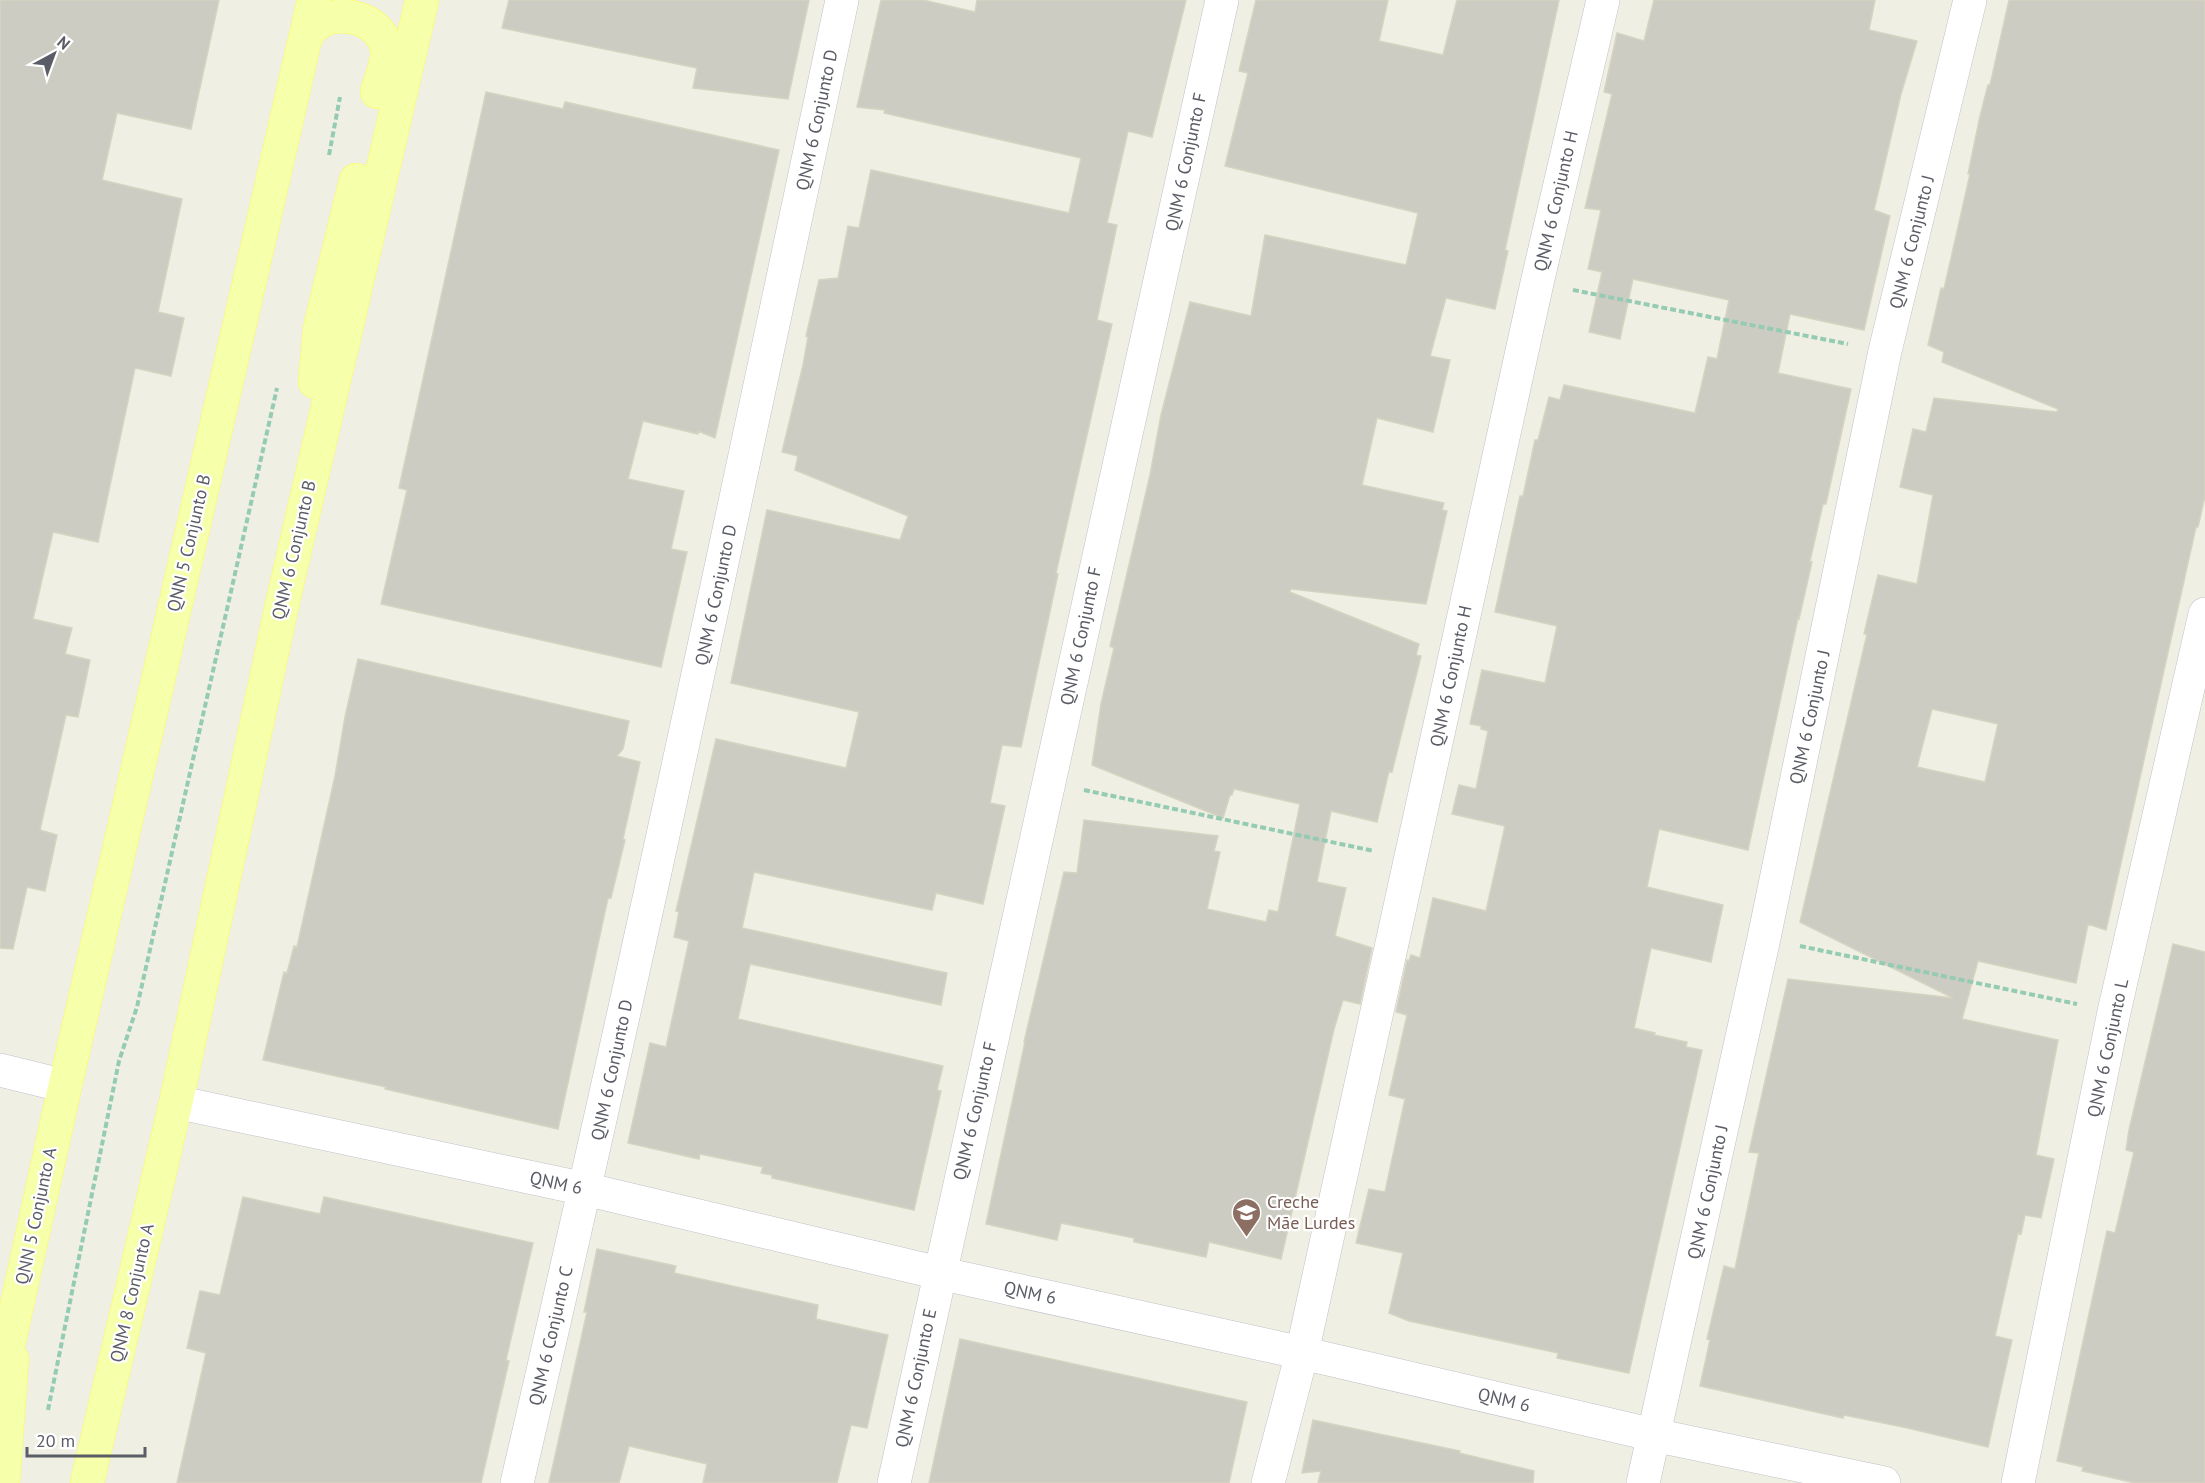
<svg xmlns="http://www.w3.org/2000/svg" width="2205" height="1483" viewBox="0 0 2205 1483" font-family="'PT Sans',sans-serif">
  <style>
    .building { fill: #cdccc2; stroke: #d5d4c1; stroke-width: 1.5; fill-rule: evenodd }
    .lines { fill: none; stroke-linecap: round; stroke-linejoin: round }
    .minor-casing { stroke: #c0c1c8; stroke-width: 34 }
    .major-casing { stroke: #fffc4d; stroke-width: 34 }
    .path { stroke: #95cbb3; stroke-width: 4; stroke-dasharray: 6 3; stroke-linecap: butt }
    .minor { stroke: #fff; stroke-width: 33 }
    .major { stroke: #f6ffa9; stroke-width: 33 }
    .labels { text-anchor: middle; stroke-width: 4.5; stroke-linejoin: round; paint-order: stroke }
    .street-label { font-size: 18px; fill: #5b5d66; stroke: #fff }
    .education-label { font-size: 18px; fill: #785e54; stroke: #fff; text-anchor: start }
  </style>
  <rect width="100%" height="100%" fill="#eff0e3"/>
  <!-- building -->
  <path class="building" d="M 0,0 L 219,0 L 191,129 L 117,113 L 102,180 L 182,199 L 158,312 L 184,318 L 171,376 L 135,368 L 98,542 L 53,532 L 33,619 L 72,628 L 65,654 L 90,660 L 78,717 L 66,715 L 40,830 L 57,835 L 45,891 L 27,887 L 13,949 L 0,948 Z
    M 509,0 L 809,0 L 788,99 L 693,88 L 697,68 L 502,28 Z
    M 881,0 L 923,0 L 975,12 L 977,0 L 1186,0 L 1152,137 L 1128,131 L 1107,223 L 1117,225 L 1097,320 L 1112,324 L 1056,573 L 1058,574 L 1021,747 L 1002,745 L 990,803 L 1005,806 L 983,904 L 936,893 L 932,910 L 754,872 L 742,928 L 947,973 L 941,1005 L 750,964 L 738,1019 L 943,1066 L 937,1090 L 941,1091 L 914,1210 L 772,1178 L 772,1175 L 761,1173 L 763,1167 L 700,1154 L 699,1159 L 628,1143 L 650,1043 L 666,1047 L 689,941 L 674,937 L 679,912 L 676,911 L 716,739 L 846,768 L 859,712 L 731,683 L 767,510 L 900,540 L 908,516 L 795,470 L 798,456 L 782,452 L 803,365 L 808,337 L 806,336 L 819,280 L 838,278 L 848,226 L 859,228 L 871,170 L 1069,213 L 1081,158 L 884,113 L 885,110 L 857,107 Z
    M 1256,0 L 1388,0 L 1379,41 L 1443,55 L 1457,0 L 1559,0 L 1505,250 L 1508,251 L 1495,309 L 1446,298 L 1430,356 L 1450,360 L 1433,432 L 1377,418 L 1362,485 L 1444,503 L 1442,510 L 1447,511 L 1426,604 L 1291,589 L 1290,592 L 1419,644 L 1416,655 L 1421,656 L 1392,772 L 1389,771 L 1377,822 L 1331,811 L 1317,882 L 1346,888 L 1335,936 L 1372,948 L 1360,1004 L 1343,1000 L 1334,1029 L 1281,1259 L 1209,1242 L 1206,1257 L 1134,1242 L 1134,1238 L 1061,1223 L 1057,1240 L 986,1224 L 1025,1042 L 1024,1042 L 1064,872 L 1077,873 L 1084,820 L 1218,836 L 1214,851 L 1220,852 L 1207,909 L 1266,922 L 1269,910 L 1278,912 L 1300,804 L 1234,789 L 1232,795 L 1230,795 L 1223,818 L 1092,765 L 1101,704 L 1114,648 L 1110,646 L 1150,475 L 1161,415 L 1190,302 L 1251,316 L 1265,235 L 1406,265 L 1418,213 L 1225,166 L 1248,73 L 1239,71 Z
    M 1654,0 L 1875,0 L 1869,30 L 1917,41 L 1901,94 L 1874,210 L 1890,216 L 1864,330 L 1790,314 L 1778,373 L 1851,389 L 1826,504 L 1823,504 L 1810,561 L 1812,562 L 1799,619 L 1798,618 L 1748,850 L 1659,829 L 1647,887 L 1723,905 L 1711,962 L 1651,948 L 1634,1028 L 1655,1033 L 1654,1035 L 1687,1042 L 1686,1047 L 1702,1050 L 1629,1373 L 1557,1358 L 1558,1353 L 1409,1321 L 1389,1313 L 1403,1253 L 1356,1243 L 1369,1189 L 1385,1192 L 1405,1099 L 1389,1095 L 1407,1015 L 1396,1012 L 1407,960 L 1409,961 L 1411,955 L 1420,958 L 1433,898 L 1486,911 L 1505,826 L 1452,814 L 1459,785 L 1476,789 L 1488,731 L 1481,729 L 1481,726 L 1470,724 L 1482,670 L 1545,683 L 1557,626 L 1495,612 L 1520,496 L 1523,496 L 1535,440 L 1538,440 L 1549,397 L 1560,400 L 1564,385 L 1695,413 L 1708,357 L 1717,359 L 1729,300 L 1633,279 L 1620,339 L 1589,332 L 1602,272 L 1588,269 L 1601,210 L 1585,208 L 1612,94 L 1604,92 L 1617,33 L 1644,41 Z
    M 2009,0 L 2205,0 L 2205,496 L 2198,527 L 2196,527 L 2106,930 L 2088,924 L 2076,983 L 1978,961 L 1962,1019 L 2058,1040 L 2036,1155 L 2054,1159 L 2041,1218 L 2025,1215 L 2021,1234 L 2018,1233 L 1995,1336 L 2012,1340 L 1988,1447 L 1903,1427 L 1844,1415 L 1843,1418 L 1700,1386 L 1710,1340 L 1707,1339 L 1724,1266 L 1735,1269 L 1759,1153 L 1749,1152 L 1788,979 L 1953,998 L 1800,922 L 1867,634 L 1864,634 L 1878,575 L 1917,584 L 1933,495 L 1900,487 L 1913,429 L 1926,432 L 1934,398 L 2057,412 L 2058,409 L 1942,362 L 1944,352 L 1928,345 L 1941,288 L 1944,289 L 1970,174 L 1968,174 L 1980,116 L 1988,85 L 1990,85 ZM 1932,709 L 1998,724 L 1985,782 L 1917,767 Z
    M 486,92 L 563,109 L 565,102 L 779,150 L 715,438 L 698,431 L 698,434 L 643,421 L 628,479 L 684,491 L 671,549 L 687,552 L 661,667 L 381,604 L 407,490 L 399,488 Z
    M 358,659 L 629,721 L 623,749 L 617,756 L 640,762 L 623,839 L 625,840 L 611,898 L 608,898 L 558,1129 L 385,1089 L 386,1087 L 263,1060 L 284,972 L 287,973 L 294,946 L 297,947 L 335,776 L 345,717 Z
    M 2173,944 L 2205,952 L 2205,1483 L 2135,1483 L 2082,1471 L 2083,1467 L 2057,1461 L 2107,1231 L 2115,1233 L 2134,1152 L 2126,1150 L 2129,1130 Z
    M 243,1197 L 320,1214 L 324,1197 L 533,1243 L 506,1360 L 509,1361 L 481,1483 L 177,1483 L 206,1353 L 187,1348 L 200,1291 L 220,1295 Z
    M 597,1249 L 676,1266 L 674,1273 L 818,1305 L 816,1319 L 888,1335 L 867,1428 L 851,1425 L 837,1483 L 703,1483 L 707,1464 L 629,1446 L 619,1483 L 549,1483 L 587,1312 L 584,1312 Z
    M 960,1339 L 1247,1402 L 1229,1483 L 929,1483 Z
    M 1313,1420 L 1460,1451 L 1459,1453 L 1534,1471 L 1533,1483 L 1318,1483 L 1321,1471 L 1302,1473 Z"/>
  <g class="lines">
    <defs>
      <path id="minor" d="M 0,1070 L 65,1086
        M 176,1102 L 585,1189 L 939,1273 L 1302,1353 L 1654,1435 L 1884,1483
        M 517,1483 C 632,990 737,495 842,0
        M 894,1483 L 1222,0
        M 1268,1483 L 1302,1353 L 1537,283 L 1603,0
        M 1643,1483 L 1764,938 L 1885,351 L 1970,0
        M 2018,1483 L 2114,1012 L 2205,614"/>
      <path id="major" d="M 306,37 C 309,32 313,26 318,23 C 342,7 384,20 387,52 C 388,62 380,82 377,92
        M 315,382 L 320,328 L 356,180
        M 0,1382 L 65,1086 L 314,0
        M 3,1483 L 12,1359
        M 87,1483 L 176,1102 L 282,605 L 422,0"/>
    </defs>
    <!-- minor casing -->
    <use href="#minor" class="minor-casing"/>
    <!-- major casing -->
    <use href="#major" class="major-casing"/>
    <!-- path -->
    <path class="path" d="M 329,155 L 340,97
      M 1573,290 L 1848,344
      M 1084,790 L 1374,851
      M 1800,946 L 2077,1004
      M 48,1410 L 119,1061 L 137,1007 L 277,388"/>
    <!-- minor -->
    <use href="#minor" class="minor"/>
    <!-- major -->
    <use href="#major" class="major"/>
  </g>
  <!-- icons -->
  <defs>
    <symbol id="school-pin" viewBox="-11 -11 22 30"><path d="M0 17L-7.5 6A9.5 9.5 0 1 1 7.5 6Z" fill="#8d6e63" stroke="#fff"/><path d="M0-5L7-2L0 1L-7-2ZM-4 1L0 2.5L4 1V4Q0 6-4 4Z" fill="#fff"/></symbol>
  </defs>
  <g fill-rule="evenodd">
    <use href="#school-pin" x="1230" y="1196" width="33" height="45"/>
  </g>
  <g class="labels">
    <!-- street labels -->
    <g class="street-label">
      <text transform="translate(817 120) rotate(-78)" y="6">QNM 6 Conjunto D</text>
      <text transform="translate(1186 162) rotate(-78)" y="6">QNM 6 Conjunto F</text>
      <text transform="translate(1556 201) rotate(-77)" y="6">QNM 6 Conjunto H</text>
      <text transform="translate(1912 242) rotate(-76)" y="6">QNM 6 Conjunto J</text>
      <text transform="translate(189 543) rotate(-77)" y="6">QNN 5 Conjunto B</text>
      <text transform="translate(294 550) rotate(-77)" y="6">QNM 6 Conjunto B</text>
      <text transform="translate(716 595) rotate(-78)" y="6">QNM 6 Conjunto D</text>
      <text transform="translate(1081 636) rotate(-78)" y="6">QNM 6 Conjunto F</text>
      <text transform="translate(1451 676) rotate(-78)" y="6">QNM 6 Conjunto H</text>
      <text transform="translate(1810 717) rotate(-78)" y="6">QNM 6 Conjunto J</text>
      <text transform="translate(2108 1048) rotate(-78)" y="6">QNM 6 Conjunto L</text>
      <text transform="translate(612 1070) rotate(-78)" y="6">QNM 6 Conjunto D</text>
      <text transform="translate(975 1111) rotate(-77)" y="6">QNM 6 Conjunto F</text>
      <text transform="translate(556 1183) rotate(12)" y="6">QNM 6</text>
      <text transform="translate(1708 1192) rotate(-78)" y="6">QNM 6 Conjunto J</text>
      <text transform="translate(36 1216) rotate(-78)" y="6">QNN 5 Conjunto A</text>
      <text transform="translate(132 1293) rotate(-77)" y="6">QNM 8 Conjunto A</text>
      <text transform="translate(1030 1293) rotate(12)" y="6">QNM 6</text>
      <text transform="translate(551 1336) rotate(-77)" y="6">QNM 6 Conjunto C</text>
      <text transform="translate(916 1378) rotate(-78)" y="6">QNM 6 Conjunto E</text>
      <text transform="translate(1504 1400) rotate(13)" y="6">QNM 6</text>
    </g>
    <!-- education labels -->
    <g class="education-label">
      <text x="1267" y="1208">Creche<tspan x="1267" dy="21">Mãe Lurdes</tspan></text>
    </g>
  </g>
  <!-- north arrow -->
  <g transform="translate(54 54) rotate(41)" stroke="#ffffff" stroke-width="4.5" paint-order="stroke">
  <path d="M0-4.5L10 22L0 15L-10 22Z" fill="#5b5d66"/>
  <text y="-9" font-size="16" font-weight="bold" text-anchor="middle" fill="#5b5d66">N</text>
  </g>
  <!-- scale -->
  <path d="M27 1447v9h118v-9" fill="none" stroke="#5b5d66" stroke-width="3"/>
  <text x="36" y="1447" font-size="18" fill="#5b5d66" stroke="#ffffff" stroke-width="4.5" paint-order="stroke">20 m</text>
</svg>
